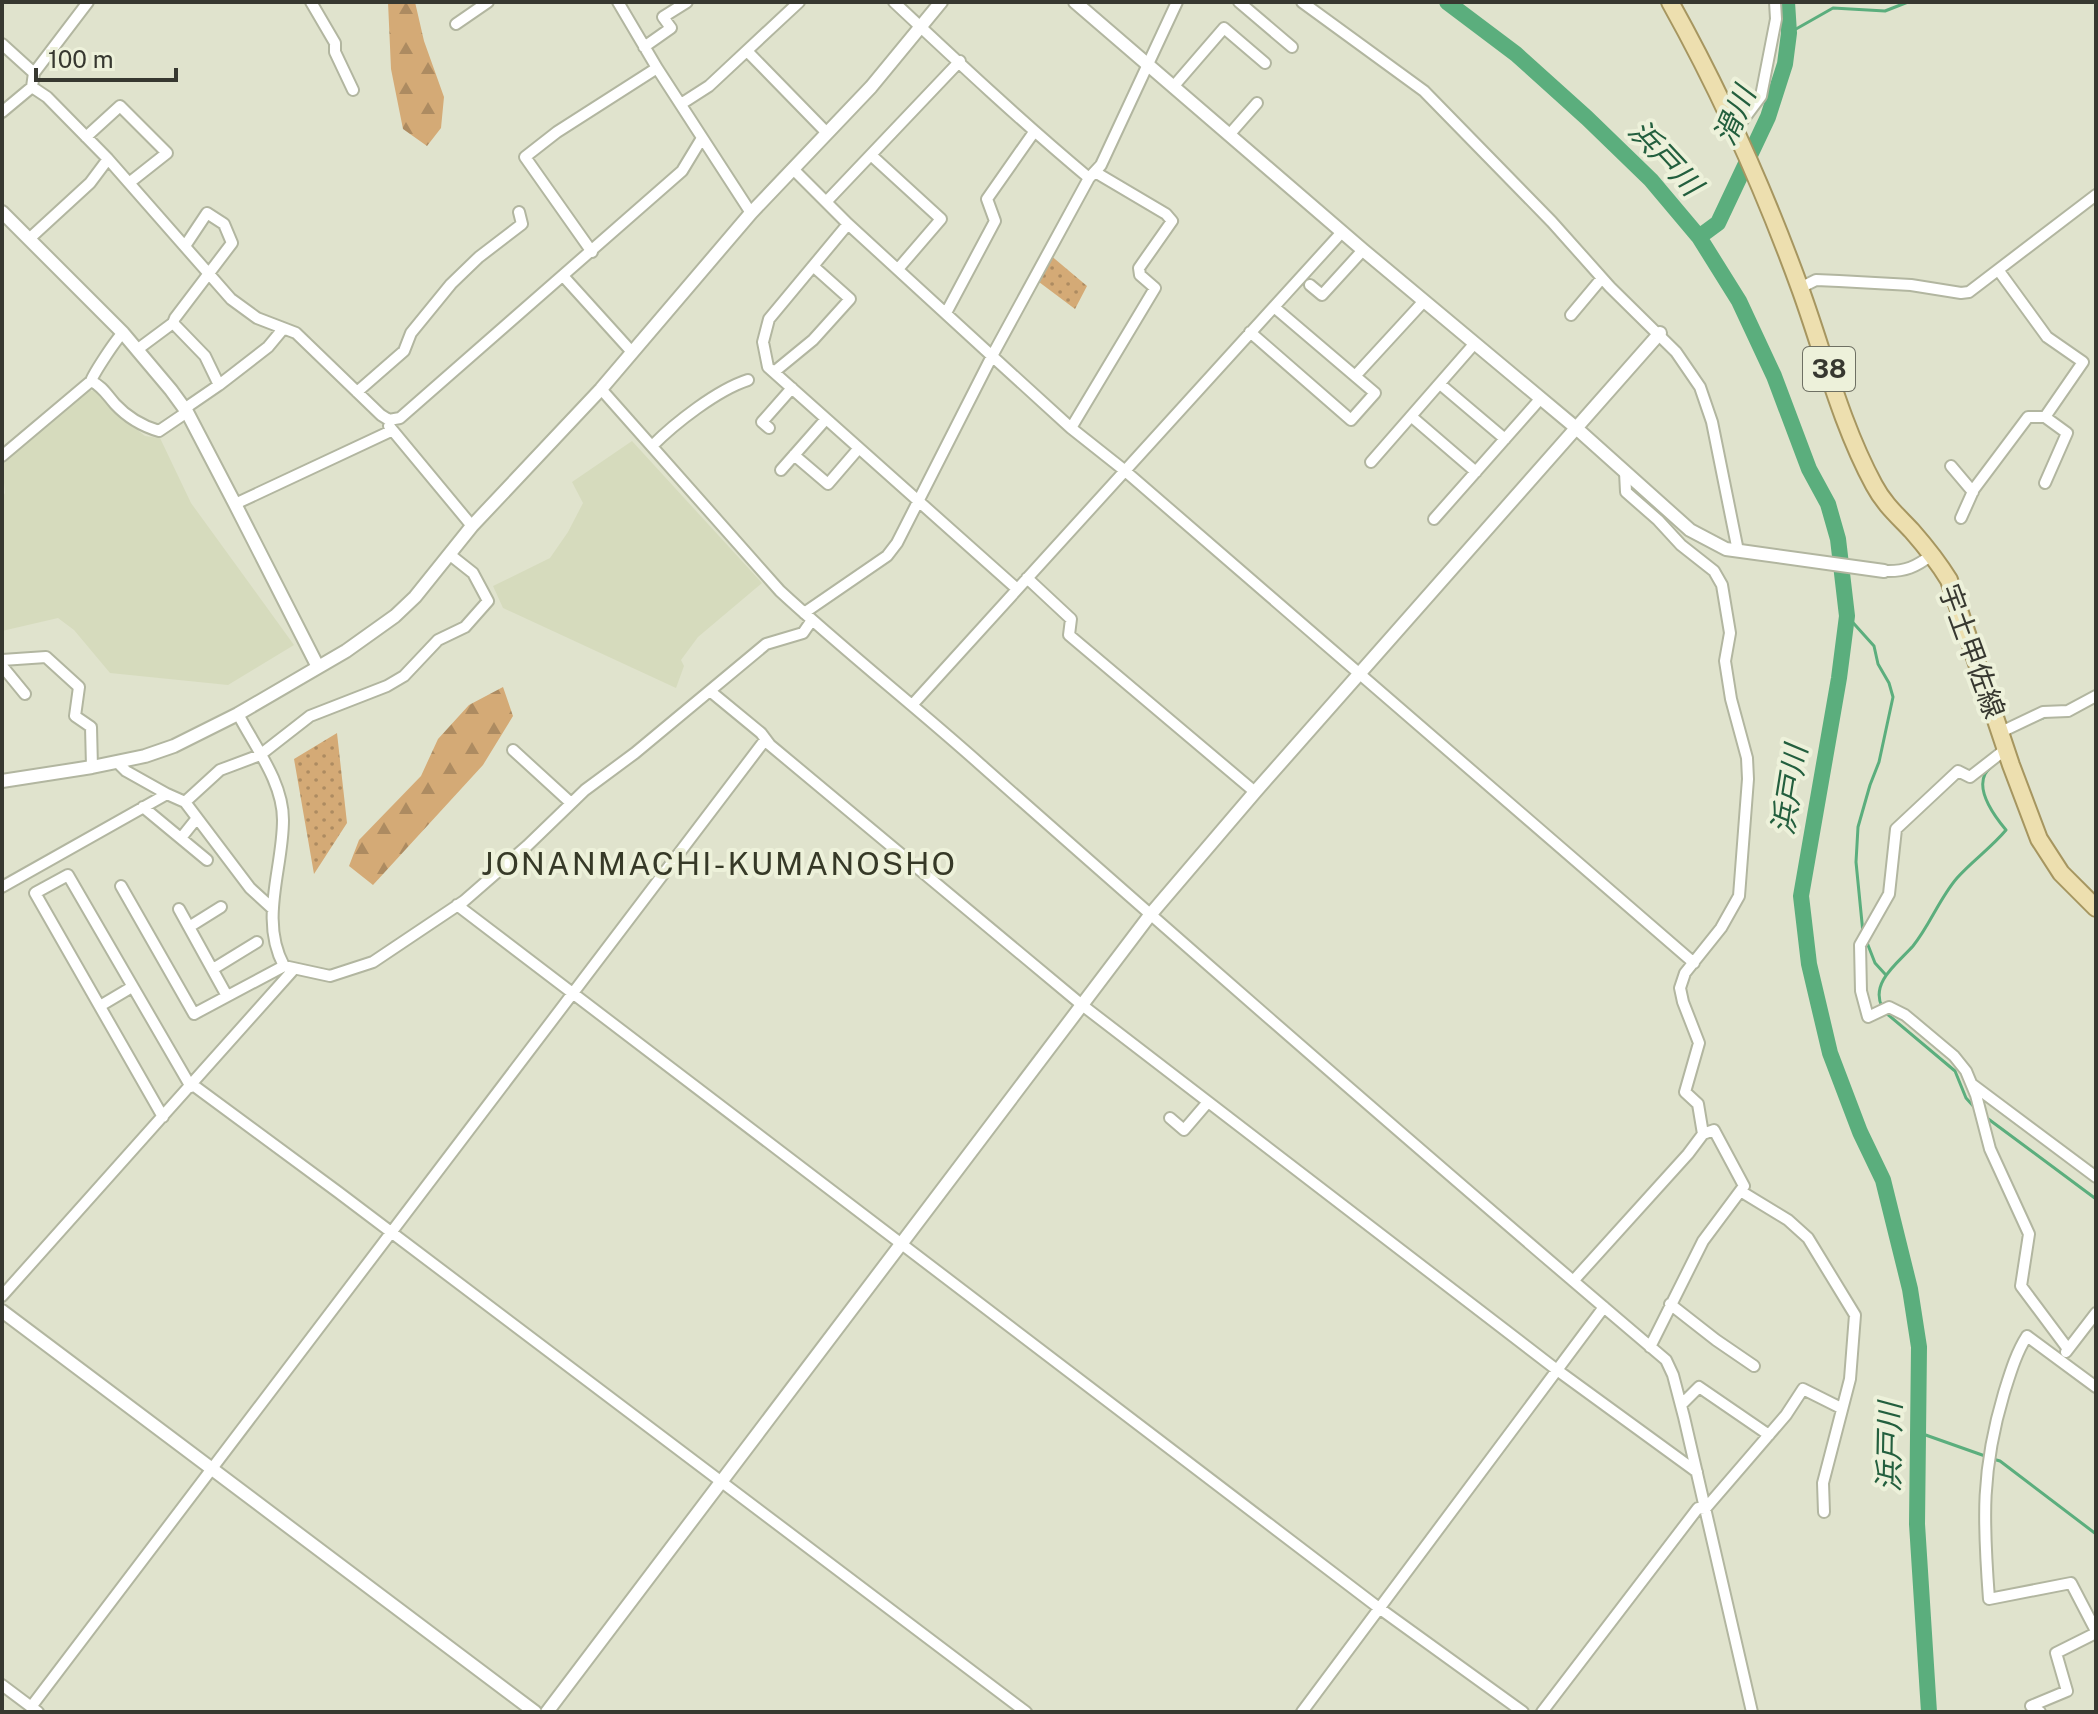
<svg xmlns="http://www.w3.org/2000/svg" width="2098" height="1714" viewBox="0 0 2098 1714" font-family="'Public Sans','Noto Sans JP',sans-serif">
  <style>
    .built { fill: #d6dbbd }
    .forest { fill: url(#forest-firs) }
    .park { fill: url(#park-dots) }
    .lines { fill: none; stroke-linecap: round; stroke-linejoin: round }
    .stream { stroke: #5bae7d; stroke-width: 3 }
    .river { stroke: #5bae7d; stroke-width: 16 }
    .minor-casing { stroke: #b2b6a0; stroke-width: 14 }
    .tertiary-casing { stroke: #b2b6a0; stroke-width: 16 }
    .primary-casing { stroke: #a69660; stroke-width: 20 }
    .minor { stroke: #fff; stroke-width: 10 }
    .tertiary { stroke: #fff; stroke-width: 12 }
    .primary { stroke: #eddfaf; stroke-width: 16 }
    .labels { text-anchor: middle; stroke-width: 8; stroke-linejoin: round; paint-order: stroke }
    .shield { fill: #edf1da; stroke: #6e7063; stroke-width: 2 }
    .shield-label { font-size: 26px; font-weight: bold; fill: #373830 }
    .street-label { font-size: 28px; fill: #373830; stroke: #edf1da }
    .water-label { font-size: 30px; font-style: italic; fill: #235f3e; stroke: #edf1da }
    .quarter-label { font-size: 32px; letter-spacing: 2px; fill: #363927; stroke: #edf1da }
  </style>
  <defs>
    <pattern id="forest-firs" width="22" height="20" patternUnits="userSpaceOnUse" patternTransform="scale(2)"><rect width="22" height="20" fill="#d4aa76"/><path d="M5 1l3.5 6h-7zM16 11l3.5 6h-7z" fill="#ad8b61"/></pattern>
    <pattern id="park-dots" width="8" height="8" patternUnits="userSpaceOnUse" patternTransform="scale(2)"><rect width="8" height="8" fill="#d4aa76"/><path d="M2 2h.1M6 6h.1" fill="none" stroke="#ad8b61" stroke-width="1.8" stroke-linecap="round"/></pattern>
  </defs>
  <rect width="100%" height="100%" fill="#e0e3cd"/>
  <!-- built -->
  <path class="built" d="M 86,390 L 95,391 L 112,409 L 145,436 L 160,438 L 191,503 L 294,645 L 228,685 L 110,673 L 74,630 L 58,618 L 2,631 L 2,498 L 5,493 L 2,461 L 41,431 Z
    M 632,441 L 762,583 L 698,637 L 681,660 L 684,666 L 676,688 L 503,608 L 493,586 L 550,558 L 568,532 L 583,503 L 572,482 Z"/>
  <!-- forest -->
  <path class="forest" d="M 388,2 L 415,2 L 424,41 L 444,97 L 441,128 L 427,146 L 403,129 L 391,69 Z
    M 503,687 L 513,716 L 483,765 L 373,885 L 349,866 L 359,840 L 421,776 L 438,739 L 469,705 Z"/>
  <!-- park -->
  <path class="park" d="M 1049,254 L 1087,286 L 1075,309 L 1035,279 Z
    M 337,733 L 347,823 L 314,874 L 294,759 Z"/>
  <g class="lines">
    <!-- stream -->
    <path class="stream" d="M 1789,33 L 1833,8 L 1885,11 L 1908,2
      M 1847,616 L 1874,646 L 1878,664 L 1889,683 L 1893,697 L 1879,762 L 1870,785 L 1858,827 L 1856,862 L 1863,933
      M 2032,722 L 2048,716
      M 1866,940 L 1875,963 L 1885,974
      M 1882,1007 C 1870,982 1898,963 1913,946 C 1930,925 1939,899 1957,878 C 1972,861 1991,848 2006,830 C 1996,818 1976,792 1985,774 C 1987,770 1991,768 1994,764
      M 1886,1013 L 1955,1071 L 1966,1098 L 1975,1108
      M 1987,1118 L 2096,1199
      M 1920,1433 L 1985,1456
      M 1993,1459 L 2000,1461 L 2096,1534"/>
    <!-- river -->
    <path class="river" d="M 1447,2 L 1516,54 L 1587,118 L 1651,180 L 1699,237 L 1739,301 L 1774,376 L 1809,469 L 1828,504 L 1838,539 L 1847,616 L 1839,678 L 1801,896 L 1809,964 L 1830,1053 L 1860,1132 L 1883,1180 L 1910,1289 L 1919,1347 L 1917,1524 L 1929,1712
      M 1699,237 L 1718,223 L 1768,117 L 1785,64 L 1789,33 L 1787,2"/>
    <defs>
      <path id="minor" d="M 311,2 L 335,43 L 335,52 L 353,90
        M 618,2 L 657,68 L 751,213
        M 894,2 C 958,62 1022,122 1089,178
        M 1239,2 L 1292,47
        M 1302,2 L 1424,91 L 1552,222 L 1610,287 L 1676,352 L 1700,387 L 1712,422 L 1738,551
        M 456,24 L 488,2
        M 2,44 L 34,73
        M 644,47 L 671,28 L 663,17 L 687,2
        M 747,51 L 827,133
        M 32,87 L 47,97 L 108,159 L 231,299 L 257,318 L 296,333 L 381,415 L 389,420 L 400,418 L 682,171 L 702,138
        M 1173,87 L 1224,28 L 1265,63
        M 681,104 L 709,86 L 799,2
        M 2,112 L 32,87 L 34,73 L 88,2
        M 1737,128 L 1761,96 L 1776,19 L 1775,2
        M 1229,135 L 1257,103
        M 86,137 L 120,106 L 167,153 L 129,183
        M 871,155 L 941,219 L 898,269
        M 793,169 L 848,224 L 992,356 L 1071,428 L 1124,470 L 1694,963
        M 826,202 L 960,61
        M 848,224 L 769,319 L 763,342 L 768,367 L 1016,588
        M 29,239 L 90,183 L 108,159
        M 592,252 L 525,157 L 557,132 L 657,68
        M 564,277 L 631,351
        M 1310,285 L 1322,295 L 1363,250
        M 1800,288 L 1816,280 L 1839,281 L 1911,285 L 1961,293 L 1969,292 L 2096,195
        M 946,313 L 995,221 L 987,199 L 1034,132
        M 1571,315 L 1602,278
        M 1250,332 L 1351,420 L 1375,393 L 1274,307
        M 138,349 L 173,323
        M 774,372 L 813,340 L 850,299 L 813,266
        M 1356,375 L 1424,301
        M 91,381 C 102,386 107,395 115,404 C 127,417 142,426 159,431 L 187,412
        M 1440,384 L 1505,439
        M 219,385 L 268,347 L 283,329
        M 601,389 L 780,591 C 845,651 915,706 981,765 C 1207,965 1435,1164 1666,1360 L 1673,1375 L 1684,1417 L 1752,1712
        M 357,392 L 404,351 L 411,333 L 451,284 L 479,257 L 522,224 L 519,212
        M 184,409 L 219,385 L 205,356 L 173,323 L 175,318 L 232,243 L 224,224 L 207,213 L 185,246
        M 1412,417 L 1476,472
        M 2045,417 L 2067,433 L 2045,483
        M 389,426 L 472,526
        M 769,428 L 762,422 L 792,388
        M 1071,428 L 1155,288 L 1140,275 L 1139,268 L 1172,221 L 1166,214 L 1095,172
        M 652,446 C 675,423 717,390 748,380
        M 794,455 L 828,484 L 859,448
        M 2,456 L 91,381 C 94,373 116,339 123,333
        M 1371,462 L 1475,343
        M 1951,466 L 1973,492
        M 781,470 L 826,419
        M 235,504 L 391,431
        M 1961,518 L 1974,489 L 2028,417 L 2045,417 L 2083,362 L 2047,337 L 1999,271
        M 1434,519 L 1541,398
        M 1884,571 C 1905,572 1916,567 1933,554
        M 1027,578 L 1071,619 L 1069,635 L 1255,792
        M 804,613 L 887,556 L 897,543 L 992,356 L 1089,178 L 1101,165 L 1177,2
        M 2,660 L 46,657 L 79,687 L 75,716 L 91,727 L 92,767
        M 2,666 L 25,694
        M 710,691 L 761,733 L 770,745 L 1082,1005 L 1557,1370 L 1697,1472
        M 913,704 L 1342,232
        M 238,714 C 255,747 283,782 283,820 C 283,869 259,920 284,966 L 330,976 L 373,962 L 464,901 L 527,846 L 585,790 L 635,753 L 766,644 L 803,633 L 812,620
        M 2001,732 L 2043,712 L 2068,711 L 2096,696
        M 2006,749 L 1970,777 L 1958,771 L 1896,829 L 1889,894 L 1860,945 L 1861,991 L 1868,1017 L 1889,1007 L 1905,1015 L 1954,1056 L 1966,1071 L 1976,1095 L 1990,1149 L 2029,1234 L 2021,1286 L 2068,1349
        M 513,750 L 571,803
        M 167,794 L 185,802 L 220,770 L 260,755 L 310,716 L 387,686 L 404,676 L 438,640 L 465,627 L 488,601 L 473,573 L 449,554
        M 185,802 L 250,888 L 273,909
        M 143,807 L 207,860
        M 181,838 L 197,818
        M 121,886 L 194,1014 L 284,966
        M 2,887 L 167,794 L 126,771 L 117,762
        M 457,905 L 1379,1608 L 1523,1712
        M 179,909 L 227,996
        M 189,927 L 221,907
        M 213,969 L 257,942
        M 100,1006 L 132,987
        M 193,1085 L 338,1192 L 1026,1712
        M 1973,1085 L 2096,1177
        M 163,1117 L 35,893 L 68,875 L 191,1087
        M 1170,1118 L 1184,1130 L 1208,1102
        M 1742,1192 L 1788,1220 L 1808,1238 L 1855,1315 L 1850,1379 L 1823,1483 L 1824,1512
        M 1574,1280 L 1688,1154 L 1703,1134 L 1698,1104 L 1685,1092 L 1699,1043 L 1683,1002 L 1680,988 L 1685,973 L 1721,928 L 1739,896 L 1748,779 L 1747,758 L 1731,699 L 1725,661 L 1730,633 L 1722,585 L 1714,571 L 1681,545 L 1658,520 L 1626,492 L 1625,472
        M 2,1296 L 294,969
        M 1670,1304 L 1716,1340 L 1754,1366
        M 1650,1347 L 1703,1241 L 1744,1186 L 1714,1130 L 1703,1134
        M 2066,1352 L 2096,1313
        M 2096,1387 L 2027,1336 C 2016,1353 2010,1374 2004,1393 C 1981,1470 1983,1520 1989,1599 L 2071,1583 L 2096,1631
        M 1681,1405 L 1699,1387 L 1769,1435
        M 2,1685 L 38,1712
        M 31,1707 L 765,740
        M 1302,1712 L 1604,1307
        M 1542,1712 L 1698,1508 L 1705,1509 L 1786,1415 L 1803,1389 L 1841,1408
        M 2040,1712 L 2031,1706 L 2067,1691 L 2056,1653 L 2096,1633"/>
      <path id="tertiary" d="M 1075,2 L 1363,250 L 1575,427 L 1690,530 L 1726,549 L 1884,571
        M 2,212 L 123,333 L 171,390 L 187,412 L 235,504 L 318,667
        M 2,781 L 92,767 L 145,756 L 174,746 L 238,714 L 346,651 L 395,616 L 415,597 L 472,526 L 601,389 L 751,213 L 871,87 L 941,2
        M 2,1311 L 535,1712
        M 547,1712 L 1150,915 L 1255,792 L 1660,333"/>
      <path id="primary" d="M 1670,2 C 1723,97 1764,189 1801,291 C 1824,355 1841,424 1874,485 C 1884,504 1898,516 1912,531 C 1926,547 1938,562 1949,580 L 2011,765 L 2039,839 L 2061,873 L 2096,908"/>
    </defs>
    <!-- minor casing -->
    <use href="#minor" class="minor-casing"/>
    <!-- tertiary casing -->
    <use href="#tertiary" class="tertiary-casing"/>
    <!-- primary casing -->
    <use href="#primary" class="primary-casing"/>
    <!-- minor -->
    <use href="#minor" class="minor"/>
    <!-- tertiary -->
    <use href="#tertiary" class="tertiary"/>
    <!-- primary -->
    <use href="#primary" class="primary"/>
  </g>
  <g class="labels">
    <!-- shield labels -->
    <rect class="shield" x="1803" y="347" width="52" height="44" rx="6"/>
    <g class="shield-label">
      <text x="1829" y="378">38</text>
    </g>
    <!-- street labels -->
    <g class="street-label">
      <text transform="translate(1972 651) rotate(70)" y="10">宇土甲佐線</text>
    </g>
    <!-- water labels -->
    <g class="water-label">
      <text transform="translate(1735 116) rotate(-67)" y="10">滑川</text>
      <text transform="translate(1665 158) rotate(47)" y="10">浜戸川</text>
      <text transform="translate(1790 790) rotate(-81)" y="10">浜戸川</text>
      <text transform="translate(1890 1447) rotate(-89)" y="10">浜戸川</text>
    </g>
    <!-- quarter labels -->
    <g class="quarter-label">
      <text x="719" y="875">JONANMACHI-KUMANOSHO</text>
    </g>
  </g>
  <!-- border -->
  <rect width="2098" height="1714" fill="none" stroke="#373830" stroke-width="8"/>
  <!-- scale -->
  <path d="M36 68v12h140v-12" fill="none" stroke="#373830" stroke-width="4"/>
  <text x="48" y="68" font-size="24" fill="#373830" stroke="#edf1da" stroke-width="6" paint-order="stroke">100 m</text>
</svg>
